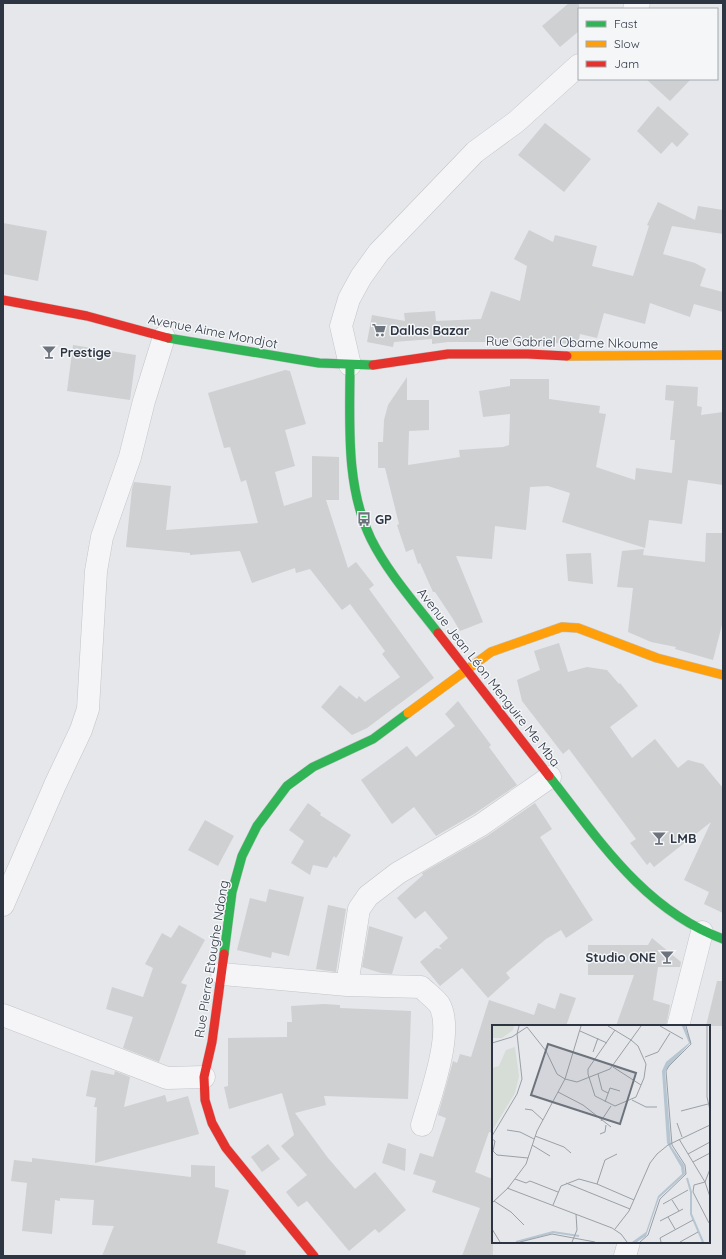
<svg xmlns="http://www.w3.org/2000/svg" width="726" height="1259" viewBox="0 0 726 1259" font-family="Quicksand,sans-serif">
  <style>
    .building { fill: #ced0d2 }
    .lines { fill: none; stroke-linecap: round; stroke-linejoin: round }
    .street-casing { stroke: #c3c5c8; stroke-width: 23 }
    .fast-casing { stroke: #c3c5c8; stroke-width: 10 }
    .slow-casing { stroke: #c3c5c8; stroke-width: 10 }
    .jam-casing { stroke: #c3c5c8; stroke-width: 10 }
    .street { stroke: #f5f5f7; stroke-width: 22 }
    .fast { stroke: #30b455; stroke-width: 9 }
    .slow { stroke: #ff9f0a; stroke-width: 9 }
    .jam { stroke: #e5322d; stroke-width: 9 }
    .labels { text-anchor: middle; stroke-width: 3; stroke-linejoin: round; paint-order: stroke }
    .poi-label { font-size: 13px; font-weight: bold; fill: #2d3543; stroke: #f4f6f8; text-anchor: start }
    .street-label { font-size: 13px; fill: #2d3543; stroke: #f4f6f8 }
    .inset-river { fill: none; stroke: #b6c5d2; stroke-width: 2 }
    .inset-road { fill: none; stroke: #9ba0a7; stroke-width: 1 }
    .view { fill: #6d737d; fill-opacity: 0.15; stroke: #6d737d; stroke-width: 2 }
    .inset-edge { fill: none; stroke: #2d3543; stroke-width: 2 }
  </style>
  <rect width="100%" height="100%" fill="#e5e7ea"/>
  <!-- building -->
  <path class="building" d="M 569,3 L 579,3 L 579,31 L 560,47 L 542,26 Z
    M 646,79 L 691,79 L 670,101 Z
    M 658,106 L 689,134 L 677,147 L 672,142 L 661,154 L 637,131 Z
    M 545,123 L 591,159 L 564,192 L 518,155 Z
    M 658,202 L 695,220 L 698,206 L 723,210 L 723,234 L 672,226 L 663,254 L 695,263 L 706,269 L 700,286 L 723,292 L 723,312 L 694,304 L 690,317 L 650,303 L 645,324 L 604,313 L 597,338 L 580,334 L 578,344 L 528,342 L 448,342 L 432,344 L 432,339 L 394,342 L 393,347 L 367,342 L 372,315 L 405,321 L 404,313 L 435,311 L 436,321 L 481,319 L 491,291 L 520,301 L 527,266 L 514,259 L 529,230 L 553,242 L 555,235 L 597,246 L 592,266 L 633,276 L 649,226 L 647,225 Z
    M 3,223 L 47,231 L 38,281 L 3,274 Z
    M 73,345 L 136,355 L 130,400 L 67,391 Z
    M 285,370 L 290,371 L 306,424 L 285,430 L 295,466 L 275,472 L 284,506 L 312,497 L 312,456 L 339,457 L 339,500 L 326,500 L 348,568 L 356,562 L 374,585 L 369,589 L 434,678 L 367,728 L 352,735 L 321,707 L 340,685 L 357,699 L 359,696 L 365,702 L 400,677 L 382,654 L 385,651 L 350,604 L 342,610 L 310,569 L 296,573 L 295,568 L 252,583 L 240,551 L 190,555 L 190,553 L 126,547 L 132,489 L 134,482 L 171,486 L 166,530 L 258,523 L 246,480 L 241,482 L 230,447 L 224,448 L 208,393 Z
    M 407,377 L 407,400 L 429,400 L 429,430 L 409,431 L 408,465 L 460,457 L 459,450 L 503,447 L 509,445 L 510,414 L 483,417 L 479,391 L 510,386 L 510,379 L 549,379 L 549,399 L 600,406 L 599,413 L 606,414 L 596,467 L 635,480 L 636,468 L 672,473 L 675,440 L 670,440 L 674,401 L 665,400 L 666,385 L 698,387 L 697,406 L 702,407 L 701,415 L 723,412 L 723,485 L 688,480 L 682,524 L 649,520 L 645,548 L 562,522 L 570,493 L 548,486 L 530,487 L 526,530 L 495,526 L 492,559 L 456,556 L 483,622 L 460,631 L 453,619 L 435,592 L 433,592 L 420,563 L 418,564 L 413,549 L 406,552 L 397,525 L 399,524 L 385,468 L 378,468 L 378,442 L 383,442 L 384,420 L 388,405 Z
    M 706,533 L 723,533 L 723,621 L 713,660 L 675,649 L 676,647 L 651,642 L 628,632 L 633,588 L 617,587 L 622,551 L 644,549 L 643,555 L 705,562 Z
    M 591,553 L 593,584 L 568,581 L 566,554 Z
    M 559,643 L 568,672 L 587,667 L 607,670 L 619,684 L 620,683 L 638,706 L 610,727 L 632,758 L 655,739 L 678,768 L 688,760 L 703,764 L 723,788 L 723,913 L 704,904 L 709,892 L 684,880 L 711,822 L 654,867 L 650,862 L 647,865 L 630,843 L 636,839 L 569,749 L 563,754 L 522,701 L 517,680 L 540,670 L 534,651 Z
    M 458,701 L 491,745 L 489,747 L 517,785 L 474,814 L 436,836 L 414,807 L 392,824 L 361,780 L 407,746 L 416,757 L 455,726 L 445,714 Z
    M 308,803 L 321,813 L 320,815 L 351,835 L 336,858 L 334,856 L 327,868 L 313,865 L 310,875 L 291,863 L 304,841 L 289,830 Z
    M 535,803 L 552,829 L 540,837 L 593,920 L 566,938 L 561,930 L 546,939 L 506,973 L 510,978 L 488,998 L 462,968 L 440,986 L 420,962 L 436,948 L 442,949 L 439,946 L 448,938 L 425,911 L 415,919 L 397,898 L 423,875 L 422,873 L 487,836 Z
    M 205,820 L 234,836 L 218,866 L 188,850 Z
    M 269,889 L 304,897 L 289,956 L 272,952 L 271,958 L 237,950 L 250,898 L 266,902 Z
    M 328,905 L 346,909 L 336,972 L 316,969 Z
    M 179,925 L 205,940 L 181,983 L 187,985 L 159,1062 L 123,1048 L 133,1017 L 106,1009 L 112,987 L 143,997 L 153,968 L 145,964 L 162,933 L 171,938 Z
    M 369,926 L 403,937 L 392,974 L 381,973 L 362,967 Z
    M 652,938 L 681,962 L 680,967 L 658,967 L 653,1000 L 670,1005 L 666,1026 L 616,1026 L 634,975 L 588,975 L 588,945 L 648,945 Z
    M 717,981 L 723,981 L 723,1026 L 706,1026 Z
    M 560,993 L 576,998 L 566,1026 L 493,1026 L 493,1133 L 489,1132 L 475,1172 L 490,1178 L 493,1177 L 493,1256 L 462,1256 L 480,1208 L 432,1192 L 436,1181 L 413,1174 L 420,1153 L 433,1157 L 446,1118 L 438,1115 L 453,1061 L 457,1063 L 460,1054 L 471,1057 L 489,1000 L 534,1015 L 538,1003 L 555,1009 Z
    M 324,1004 L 340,1005 L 340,1008 L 411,1011 L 408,1099 L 324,1096 L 326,1105 L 295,1113 L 328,1158 L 355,1189 L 375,1172 L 406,1210 L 379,1233 L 375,1229 L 349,1251 L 307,1201 L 298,1207 L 286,1192 L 307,1175 L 281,1146 L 294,1135 L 282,1093 L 229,1109 L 224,1087 L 228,1086 L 228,1038 L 287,1037 L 287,1022 L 292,1022 L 291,1006 Z
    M 91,1070 L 114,1075 L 115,1071 L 130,1077 L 124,1107 L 165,1095 L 167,1102 L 188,1096 L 199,1134 L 95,1163 L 97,1107 L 94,1107 L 96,1098 L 86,1096 Z
    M 388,1143 L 406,1149 L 405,1171 L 382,1163 Z
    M 268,1144 L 280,1159 L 262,1172 L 251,1157 Z
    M 32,1158 L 191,1177 L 191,1165 L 215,1166 L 215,1187 L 229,1190 L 217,1243 L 246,1251 L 245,1256 L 102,1256 L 114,1226 L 92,1225 L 94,1200 L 60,1198 L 60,1201 L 55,1200 L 52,1234 L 22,1231 L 27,1183 L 11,1181 L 14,1160 L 32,1162 Z"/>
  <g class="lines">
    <defs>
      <path id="street" d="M 634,9 L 639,3
        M 350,365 L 341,326 L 349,299 L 361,277 L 379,252 L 475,152 L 516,122 L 579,65
        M 3,905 L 55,785 L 81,730 L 88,709 L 96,571 L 102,537 L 130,457 L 144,401 L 164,337
        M 222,974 L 347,985 L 421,987 C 426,992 434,998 439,1004 C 455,1030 430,1096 422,1125
        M 347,985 L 359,909 L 368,896 L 398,873 L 481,825 L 550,777
        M 3,1015 L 167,1078 L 204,1077
        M 678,1026 L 702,932
        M 625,1256 L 629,1242"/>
      <path id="fast" d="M 168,338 L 319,363 L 373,365
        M 350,365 C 350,422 345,486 371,539 C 388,573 415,603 438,633
        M 549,776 C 599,840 644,910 723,939
        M 224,954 L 232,892 L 242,856 L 257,826 L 287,786 L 313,767 L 373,739 L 408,713"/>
      <path id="slow" d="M 567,356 L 723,355
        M 408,713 L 491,652 L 562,627 L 578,628 L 657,658 L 723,675"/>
      <path id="jam" d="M 3,300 L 87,316 L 168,338
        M 373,365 L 448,354 L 528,354 L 567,356
        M 438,633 L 549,776
        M 224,954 L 212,1042 L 204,1077 L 205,1100 L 212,1123 L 226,1148 L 314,1256"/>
    </defs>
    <!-- street casing -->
    <use href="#street" class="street-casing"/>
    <!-- fast casing -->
    <use href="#fast" class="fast-casing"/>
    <!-- slow casing -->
    <use href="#slow" class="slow-casing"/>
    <!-- jam casing -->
    <use href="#jam" class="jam-casing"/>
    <!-- street -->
    <use href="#street" class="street"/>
    <!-- fast -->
    <use href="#fast" class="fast"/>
    <!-- slow -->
    <use href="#slow" class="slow"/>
    <!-- jam -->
    <use href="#jam" class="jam"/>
  </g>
  <!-- icons -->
  <defs>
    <symbol id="supermarket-bare" viewBox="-9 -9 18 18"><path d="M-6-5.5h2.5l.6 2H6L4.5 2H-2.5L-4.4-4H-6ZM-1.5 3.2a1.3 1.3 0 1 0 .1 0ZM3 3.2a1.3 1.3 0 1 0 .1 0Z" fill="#6d737d" stroke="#f4f6f8" stroke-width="2.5" paint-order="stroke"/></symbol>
    <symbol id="bar-bare" viewBox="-9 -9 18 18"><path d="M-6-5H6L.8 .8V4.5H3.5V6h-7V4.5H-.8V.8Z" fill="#6d737d" stroke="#f4f6f8" stroke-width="2.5" paint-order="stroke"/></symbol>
    <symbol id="bus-bare" viewBox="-9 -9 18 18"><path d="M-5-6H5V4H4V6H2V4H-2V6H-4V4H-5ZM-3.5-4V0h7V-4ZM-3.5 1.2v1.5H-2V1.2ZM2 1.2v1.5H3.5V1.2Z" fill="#6d737d" stroke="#f4f6f8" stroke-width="2.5" paint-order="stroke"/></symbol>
  </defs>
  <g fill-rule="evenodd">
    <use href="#supermarket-bare" x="369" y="320" width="20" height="20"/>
    <use href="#bar-bare" x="39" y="342" width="20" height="20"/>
    <use href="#bus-bare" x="354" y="509" width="20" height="20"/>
    <use href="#bar-bare" x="649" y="828" width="20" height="20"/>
    <use href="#bar-bare" x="657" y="947" width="20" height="20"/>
  </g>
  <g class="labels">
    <!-- poi labels -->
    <g class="poi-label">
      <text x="390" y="335">Dallas Bazar</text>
      <text x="60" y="357">Prestige</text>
      <text x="375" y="524">GP</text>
      <text x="670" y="843">LMB</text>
      <text x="656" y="962" text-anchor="end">Studio ONE</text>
    </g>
    <!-- street labels -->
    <g class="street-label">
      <text transform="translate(213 331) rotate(11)" y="5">Avenue Aime Mondjot</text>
      <text transform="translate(572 342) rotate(1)" y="5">Rue Gabriel Obame Nkoume</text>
      <text transform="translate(489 677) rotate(52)" y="5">Avenue Jean Léon Menguire Me Mba</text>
      <text transform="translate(211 959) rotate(-81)" y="5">Rue Pierre Etoughe Ndong</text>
    </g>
  </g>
  <!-- overview -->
  <g transform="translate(492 1025)">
    <rect width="218" height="218" fill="#e5e7ea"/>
    <path d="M 0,1 L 22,1 L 21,5 L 10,13 L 0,13 ZM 23,22 L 27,51 L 23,68 L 0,106 L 0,43 L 7,41 L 14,25 Z" fill="#d6ddd6"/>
    <path d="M 190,1 L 193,1 L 199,17 L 173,46 L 179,121 L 192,140 L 193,149 L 167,173 L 154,211 L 145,217 L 140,217 L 154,207 L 166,171 L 190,149 L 189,142 L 175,118 L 170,46 L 174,37 L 197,18 Z" fill="#b6c5d2"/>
    <path class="inset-river" d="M 195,153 L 199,167 L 199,189 L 211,217M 24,217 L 61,207 L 87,211"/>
    <path class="inset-road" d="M 116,1 L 139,15 L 146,21 L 154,39 L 152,53 L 144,72 L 123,81 L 103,71 L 96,49 L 96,44 L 123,5M 168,1 L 191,14M 215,1 L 215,72 L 218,85M 88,6 L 115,18M 0,18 L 20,12 L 35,2 L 54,26 L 65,49 L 73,54 L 89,1M 101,27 L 106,13M 153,32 L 166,27 L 178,8M 121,42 L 149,60M 106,49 L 110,65 L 116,68M 66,67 L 91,80 L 119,102M 140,75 L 154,82 L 165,82M 113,77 L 118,63 L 128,66M 33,84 L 40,85 L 51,95M 189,86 L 216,79M 109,96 L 119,81M 185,98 L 190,112M 15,105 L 28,107 L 42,114M 108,109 L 113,107 L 114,100M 0,111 L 25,69 L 30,54 L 25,9 L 27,1M 43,111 L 72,122 L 79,128M 0,114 L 3,116 L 1,126 L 5,130 L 36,133M 187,114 L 213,157 L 202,160 L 201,167 L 217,198M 40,120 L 58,131M 196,129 L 218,117M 201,137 L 218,128M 218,144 L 213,157 L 218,172M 23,154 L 34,158 L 38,156 L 66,167M 74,158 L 138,184M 105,159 L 113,135 L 125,129M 15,163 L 120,203 L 129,209 L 135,217M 180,175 L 187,186M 2,176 L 19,187 L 32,200M 0,178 L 16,163 L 34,139 L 45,106 L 73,54 L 85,57 L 118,44 L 149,1M 171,179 L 196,165M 61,180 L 69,161 L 87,154 L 105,159 L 142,175M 176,192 L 183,204M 168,196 L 191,184M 0,204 L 8,217M 123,204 L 137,186 L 158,138 L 165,129 L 176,120 L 218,100M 28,217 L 60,209 L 103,217M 80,217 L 85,205 L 84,189M 148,217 L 156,210 L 168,174 L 194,149 L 193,140 L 180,120 L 174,46 L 177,41 L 199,19 L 194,1M 169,217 L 168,213 L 201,195M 188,217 L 206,207"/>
    <path class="view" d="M 56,19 L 144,48 L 128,99 L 39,70 Z"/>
    <rect width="218" height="218" class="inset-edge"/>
  </g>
  <!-- border -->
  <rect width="726" height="1259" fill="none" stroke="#2d3543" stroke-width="8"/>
  <!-- legend -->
  <rect x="578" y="8" width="140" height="72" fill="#f4f6f8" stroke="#a4a9b0"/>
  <rect x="586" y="21" width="20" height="6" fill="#30b455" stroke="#a4a9b0"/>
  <text x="614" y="28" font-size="12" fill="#2d3543">Fast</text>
  <rect x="586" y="41" width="20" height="6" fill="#ff9f0a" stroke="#a4a9b0"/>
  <text x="614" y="48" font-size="12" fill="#2d3543">Slow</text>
  <rect x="586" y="61" width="20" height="6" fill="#e5322d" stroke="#a4a9b0"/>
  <text x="614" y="68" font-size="12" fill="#2d3543">Jam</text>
</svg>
